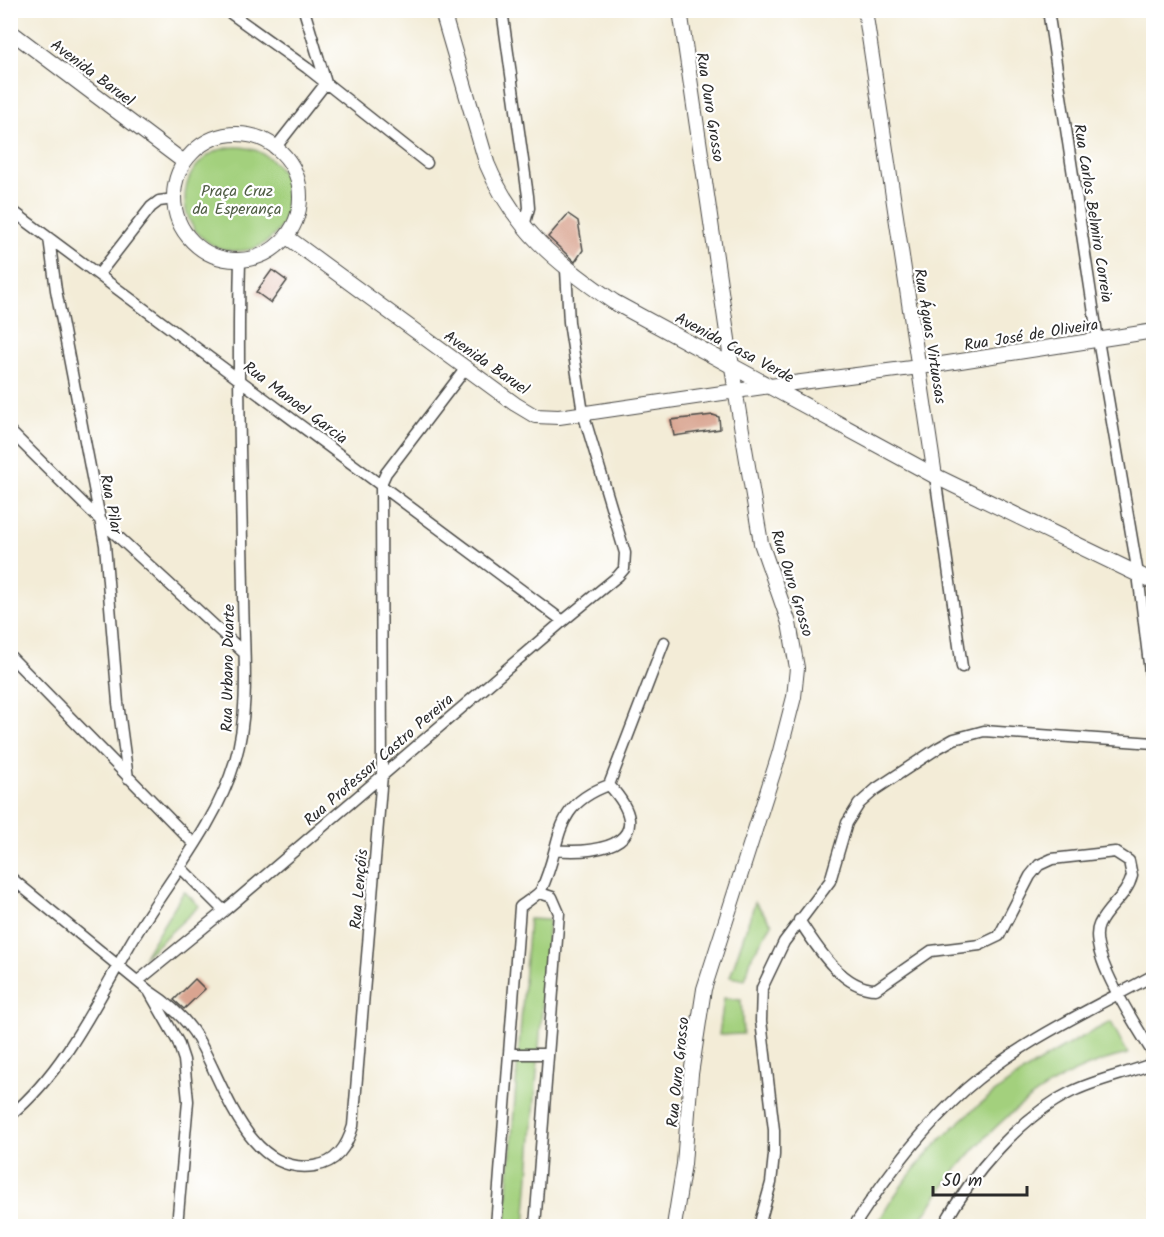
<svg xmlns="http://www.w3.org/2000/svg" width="1164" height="1237" viewBox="0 0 1164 1237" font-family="Kalam,sans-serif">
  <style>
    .green { fill: #a3d07d; stroke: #677e54; stroke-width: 1.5 }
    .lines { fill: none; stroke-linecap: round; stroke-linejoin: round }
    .stream { stroke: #61aad9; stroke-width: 4 }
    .building { fill: #d9a490 }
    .minor-casing { stroke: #494845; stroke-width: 13 }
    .tertiary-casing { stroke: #494845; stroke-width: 16 }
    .secondary-casing { stroke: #494845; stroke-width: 17 }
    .minor { stroke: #fff; stroke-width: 10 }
    .tertiary { stroke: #fff; stroke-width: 14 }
    .secondary { stroke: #fff; stroke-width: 15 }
    .labels { text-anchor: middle; stroke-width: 4.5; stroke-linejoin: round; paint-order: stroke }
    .street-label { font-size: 16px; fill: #2b2b2b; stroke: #fff }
    .park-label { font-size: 16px; fill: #4f5d44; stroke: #fff }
  </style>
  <rect width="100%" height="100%" fill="#fff"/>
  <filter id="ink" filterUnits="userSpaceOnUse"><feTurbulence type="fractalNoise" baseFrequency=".0167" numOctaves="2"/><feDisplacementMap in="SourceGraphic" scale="12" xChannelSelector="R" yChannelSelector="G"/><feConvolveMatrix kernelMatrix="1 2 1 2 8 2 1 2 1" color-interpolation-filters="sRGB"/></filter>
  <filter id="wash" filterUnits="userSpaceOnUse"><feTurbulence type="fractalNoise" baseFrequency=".008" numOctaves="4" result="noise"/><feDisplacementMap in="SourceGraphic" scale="24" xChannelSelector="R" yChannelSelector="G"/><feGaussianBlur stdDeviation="1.35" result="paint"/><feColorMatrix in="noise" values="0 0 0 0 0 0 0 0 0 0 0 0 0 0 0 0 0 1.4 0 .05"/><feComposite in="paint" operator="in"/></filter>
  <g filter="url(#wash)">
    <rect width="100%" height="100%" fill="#f3ecd7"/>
    <!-- green -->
    <path class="green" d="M185 199a52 52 0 1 1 104 0a52 52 0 1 1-104 0Z
      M 184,891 L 199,906 L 143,958 Z
      M 755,902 L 772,924 L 752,956 L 745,980 L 730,977 Z
      M 529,919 L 549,920 L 525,1226 L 505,1226 Z
      M 724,998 L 741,1000 L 743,1034 L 719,1035 Z
      M 1111,1022 L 1128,1054 C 1050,1071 994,1121 946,1183 C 936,1196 928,1212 917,1224 L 879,1221 C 930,1130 1020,1067 1111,1022 Z"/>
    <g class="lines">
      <!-- stream -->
      <path class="stream" d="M 10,723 L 14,726"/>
    </g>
    <g id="blocks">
      <!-- building -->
      <path class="building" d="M 568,214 L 578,221 L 583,250 L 575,262 L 548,237 Z
        M 272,270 L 287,281 L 271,303 L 256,292 Z
        M 713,415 L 719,417 L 720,429 L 674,436 L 671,420 Z
        M 195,979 L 205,989 L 184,1009 L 174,1000 Z"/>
    </g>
  </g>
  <g filter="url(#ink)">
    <use href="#blocks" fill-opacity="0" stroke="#494845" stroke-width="1.5"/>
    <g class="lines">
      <defs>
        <path id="minor" d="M 226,10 L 307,68 L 427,163
          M 502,10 L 528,196 L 529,208 L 524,226
          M 1048,10 L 1098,340 L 1138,574 L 1154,705
          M 276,147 L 326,83 L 304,10
          M 10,209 L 563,621
          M 49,238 L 56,290 L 105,545 L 118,703 L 128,778
          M 99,274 L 151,207 L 159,201 L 174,199
          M 10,431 L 100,520 L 243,652
          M 935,476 L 962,667
          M 10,656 L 194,844
          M 609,785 L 664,642
          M 555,850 C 604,855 660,840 609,785
          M 180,867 L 224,911
          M 10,877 L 149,991 L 178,1042 L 184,1060 L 188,1101 L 177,1226
          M 799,920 C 816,946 842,989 876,989 L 931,951 L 980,945 L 999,936 L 1030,876 L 1039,865 L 1052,859 L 1115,852 L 1129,861 L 1132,876 C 1127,896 1107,907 1099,925 C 1086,952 1139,1030 1154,1055
          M 138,981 L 224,911 L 563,621 L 618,576 L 624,569 L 625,553 L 583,413 L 569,322 L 566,270
          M 149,991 C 166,1002 181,1014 193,1031 C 223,1076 244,1176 314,1166 C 337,1163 347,1146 353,1126 L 382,775 L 381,484 L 386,473 L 466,368
          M 509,1054 L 548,1054
          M 10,1116 C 64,1071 95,1005 129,946 C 164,885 215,829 235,761 C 251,708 243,645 243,590 C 241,481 237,370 240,261
          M 496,1226 L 520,907 C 526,902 538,895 541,890 C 564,843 549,807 609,785
          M 535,1226 L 559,913 L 552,897 L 540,893
          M 759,1226 L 771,1183 L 774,1155 L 774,1130 L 761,1021 L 762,988 L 784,942 L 830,881 L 847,823 L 859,804 L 876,789 L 938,748 L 954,739 L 984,731 L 1154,743
          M 854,1226 C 886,1176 922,1129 966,1089 C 1021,1041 1090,1010 1154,975
          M 943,1226 C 971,1176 1018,1118 1071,1092 C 1097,1079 1127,1074 1154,1063"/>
        <path id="tertiary" d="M 865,10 L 935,476
          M 10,31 L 184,162
          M174 197a63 63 0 1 1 126 0a63 63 0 1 1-126 0Z
          M 287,237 L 515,404 L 535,416 L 559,417 L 770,386 L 935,365 L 1154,331
          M 674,1226 L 684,1164 L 691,1074 L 704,989 L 779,755 L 794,697 L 797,668 L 789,623 L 761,543 L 737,401 L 680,10"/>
        <path id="secondary" d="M 442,10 L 487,164 C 514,229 558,264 614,302 L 935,476 L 1154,582"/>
      </defs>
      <!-- minor casing -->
      <use href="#minor" class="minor-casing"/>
      <!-- tertiary casing -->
      <use href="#tertiary" class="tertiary-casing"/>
      <!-- secondary casing -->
      <use href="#secondary" class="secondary-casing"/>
      <!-- minor -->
      <use href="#minor" class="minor"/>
      <!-- tertiary -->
      <use href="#tertiary" class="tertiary"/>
      <!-- secondary -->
      <use href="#secondary" class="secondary"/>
    </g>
  </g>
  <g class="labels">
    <!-- street labels -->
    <g class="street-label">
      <text transform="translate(93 72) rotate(37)" y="6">Avenida Baruel</text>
      <text transform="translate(711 107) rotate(81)" y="6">Rua Ouro Grosso</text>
      <text transform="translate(1094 213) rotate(81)" y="6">Rua Carlos Belmiro Correia</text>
      <text transform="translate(1031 334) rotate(-9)" y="6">Rua José de Oliveira</text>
      <text transform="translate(931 336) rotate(81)" y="6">Rua Águas Virtuosas</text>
      <text transform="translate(735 347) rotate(28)" y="6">Avenida Casa Verde</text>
      <text transform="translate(487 362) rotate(35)" y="6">Avenida Baruel</text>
      <text transform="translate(296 402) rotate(37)" y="6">Rua Manoel Garcia</text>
      <text transform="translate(112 504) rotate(79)" y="6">Rua Pilar</text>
      <text transform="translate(793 583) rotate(73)" y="6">Rua Ouro Grosso</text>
      <text transform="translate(227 668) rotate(-89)" y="6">Rua Urbano Duarte</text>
      <text transform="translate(378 759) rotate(-41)" y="6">Rua Professor Castro Pereira</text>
      <text transform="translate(358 889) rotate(-85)" y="6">Rua Lençóis</text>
      <text transform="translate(677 1072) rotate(-84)" y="6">Rua Ouro Grosso</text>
    </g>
    <!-- park labels -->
    <g class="park-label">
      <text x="237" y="196">Praça Cruz<tspan x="237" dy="18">da Esperança</tspan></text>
    </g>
  </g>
  <!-- margin -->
  <rect width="1164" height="1237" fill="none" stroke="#fff" stroke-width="36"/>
  <!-- scale -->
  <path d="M933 1186v9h94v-9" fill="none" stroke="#2b2b2b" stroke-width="3"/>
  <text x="942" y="1186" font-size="18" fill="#2b2b2b" stroke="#ffffff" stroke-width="4.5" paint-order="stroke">50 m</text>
</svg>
